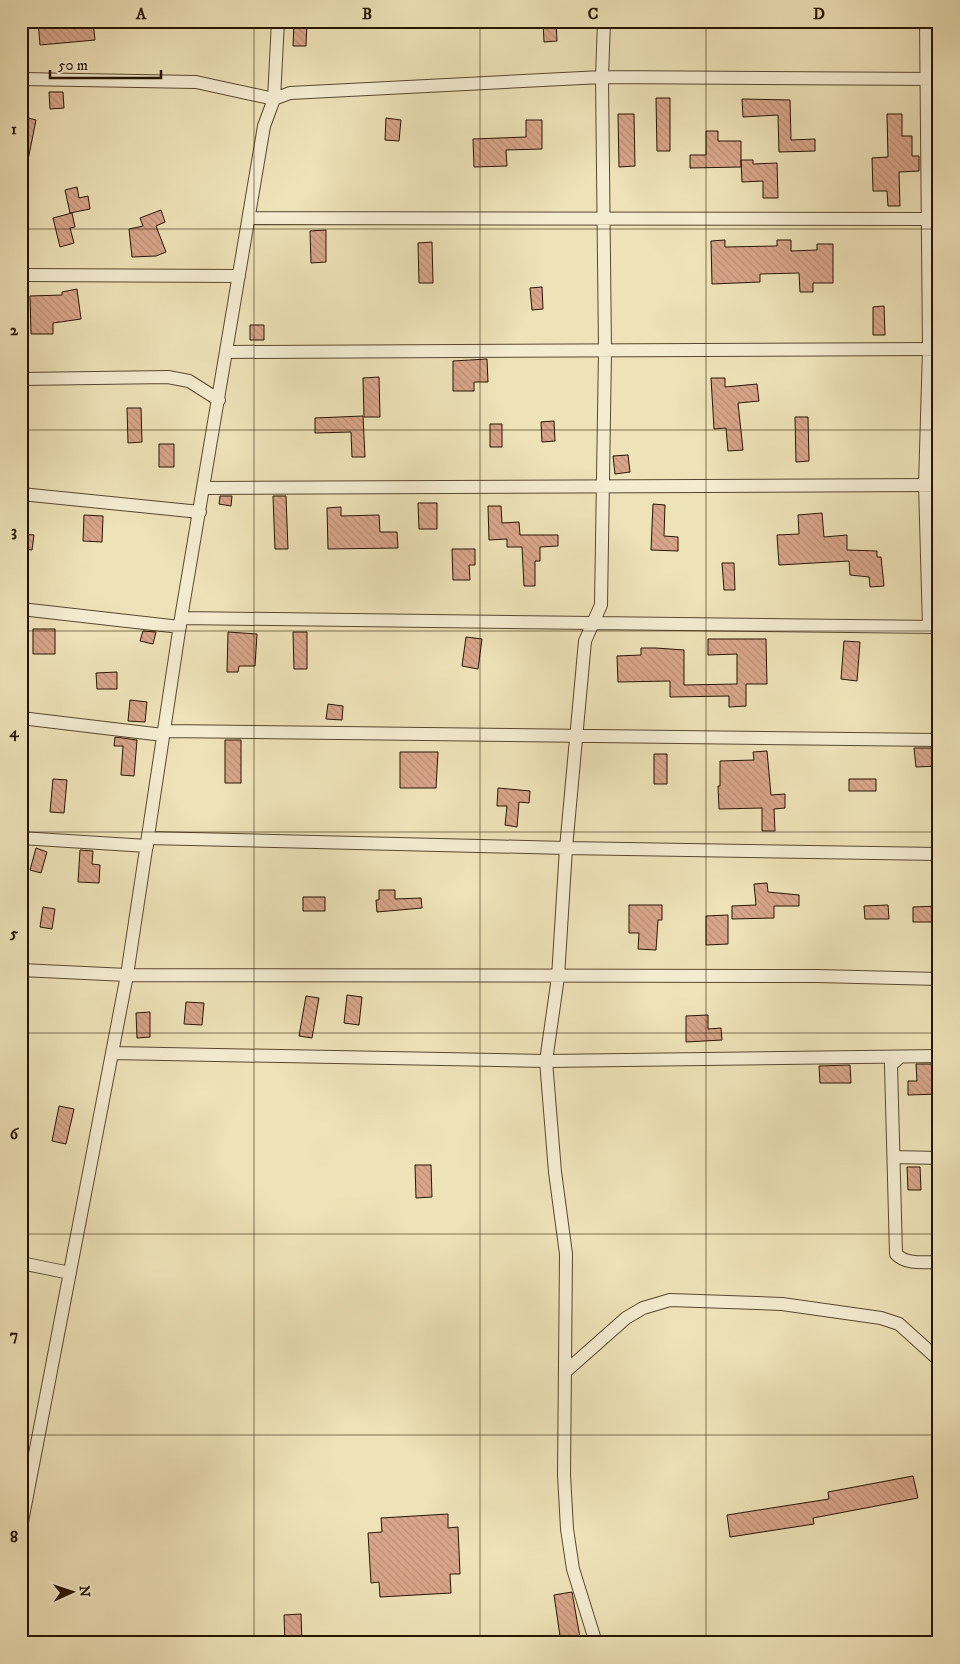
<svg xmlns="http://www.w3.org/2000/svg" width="960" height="1664" viewBox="0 0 960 1664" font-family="'IM FELL DW Pica',serif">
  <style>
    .building { fill: url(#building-back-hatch); stroke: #261501 }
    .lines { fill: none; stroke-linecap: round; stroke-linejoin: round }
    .minor-casing { stroke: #58482f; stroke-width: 14 }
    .minor { stroke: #f4ecd1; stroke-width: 12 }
    .grid { fill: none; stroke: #261501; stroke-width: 1; stroke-opacity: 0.55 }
    .neatline { fill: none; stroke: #261501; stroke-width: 2 }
    .grid-label { font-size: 16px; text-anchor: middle; font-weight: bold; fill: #261501 }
  </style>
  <defs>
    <pattern id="building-back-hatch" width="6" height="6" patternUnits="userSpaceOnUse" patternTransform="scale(1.25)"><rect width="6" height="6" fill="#d9a68b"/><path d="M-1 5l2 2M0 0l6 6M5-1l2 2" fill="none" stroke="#ba8e76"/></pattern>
  </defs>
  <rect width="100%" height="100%" fill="#eee2b8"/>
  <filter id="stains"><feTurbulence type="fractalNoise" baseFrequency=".004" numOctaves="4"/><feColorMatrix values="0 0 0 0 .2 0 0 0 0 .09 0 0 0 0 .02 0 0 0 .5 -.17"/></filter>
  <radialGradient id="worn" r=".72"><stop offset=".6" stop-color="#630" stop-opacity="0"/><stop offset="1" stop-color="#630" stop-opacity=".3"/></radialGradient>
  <!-- building -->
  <path class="building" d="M 38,21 L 93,21 L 95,40 L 40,45 Z
    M 294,21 L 307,21 L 306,46 L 293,46 Z
    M 543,21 L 556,21 L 557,41 L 544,42 Z
    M 49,92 L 63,92 L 64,108 L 50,109 Z
    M 656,98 L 670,98 L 670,151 L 657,151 Z
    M 742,99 L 790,100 L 791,140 L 815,139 L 815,151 L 779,152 L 778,115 L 743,117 Z
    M 618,114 L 634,114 L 635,166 L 619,167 Z
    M 887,114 L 902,114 L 902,136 L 912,136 L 912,156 L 919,156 L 919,171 L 899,172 L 900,206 L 888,206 L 887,191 L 873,191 L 872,158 L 888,157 Z
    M 21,116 L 36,120 L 27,165 L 21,164 Z
    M 386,118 L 401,120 L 399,141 L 385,140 Z
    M 526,120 L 542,120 L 542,149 L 506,150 L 507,166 L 474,167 L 473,139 L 526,137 Z
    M 706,131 L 718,131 L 718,141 L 741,141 L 741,167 L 690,168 L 690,155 L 706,155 Z
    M 741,160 L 753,160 L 753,164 L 777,163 L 778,198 L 763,198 L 763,181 L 742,182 Z
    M 77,187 L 79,198 L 88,196 L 90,209 L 70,213 L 65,190 Z
    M 161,210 L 165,222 L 156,226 L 166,252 L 156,256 L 132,257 L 129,229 L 143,226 L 140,218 Z
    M 72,213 L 75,227 L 70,228 L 74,243 L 60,247 L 53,218 Z
    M 326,230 L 326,262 L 311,263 L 310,231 Z
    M 725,240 L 725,247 L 777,246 L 777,240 L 791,240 L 791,251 L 817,250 L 817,244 L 833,244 L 833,283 L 813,283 L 813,292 L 800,292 L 799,273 L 760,274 L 760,282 L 712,284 L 711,241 Z
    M 432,242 L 433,283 L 419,283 L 418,243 Z
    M 542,287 L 543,309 L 532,310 L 530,288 Z
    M 77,289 L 81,319 L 53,323 L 53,334 L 31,334 L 30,296 L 62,295 L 62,292 Z
    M 884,306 L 885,335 L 873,335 L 873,307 Z
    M 250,325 L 264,325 L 264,340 L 250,340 Z
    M 487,359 L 488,382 L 474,382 L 474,391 L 453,391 L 453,361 Z
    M 379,377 L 380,417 L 364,417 L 363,378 Z
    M 711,378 L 725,378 L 725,387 L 757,384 L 759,401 L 738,403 L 743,450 L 728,451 L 726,428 L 714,429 Z
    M 127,408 L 141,408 L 142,442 L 128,443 Z
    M 363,416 L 365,457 L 352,457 L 351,432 L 315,433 L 315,418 Z
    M 795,417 L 808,417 L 809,461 L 796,462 Z
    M 554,421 L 555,441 L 542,442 L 541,422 Z
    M 490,424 L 502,424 L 502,447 L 490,447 Z
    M 159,444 L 174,444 L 174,467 L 159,467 Z
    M 628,455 L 630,472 L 615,474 L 613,456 Z
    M 220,496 L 232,496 L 231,506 L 219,504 Z
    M 273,496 L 286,496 L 288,549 L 275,549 Z
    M 418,503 L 437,503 L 437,529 L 419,529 Z
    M 653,504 L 665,505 L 664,536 L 678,537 L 678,551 L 651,550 Z
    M 488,506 L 501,506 L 502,523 L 519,522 L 520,535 L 558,535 L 558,546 L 540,547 L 540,561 L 535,561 L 535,586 L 524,586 L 522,547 L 507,547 L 507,539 L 489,540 Z
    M 341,507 L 341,516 L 379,515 L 380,532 L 397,532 L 398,548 L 328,549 L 327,508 Z
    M 822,513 L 824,537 L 847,535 L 847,550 L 877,551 L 877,557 L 881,557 L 884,586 L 870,587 L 869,577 L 850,575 L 849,561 L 779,565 L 777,535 L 799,534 L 798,515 Z
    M 84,515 L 103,516 L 102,542 L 83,541 Z
    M 21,534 L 34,535 L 32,550 L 21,549 Z
    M 452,549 L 475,549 L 475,565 L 469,565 L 470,580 L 453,580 Z
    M 722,563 L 734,563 L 735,590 L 724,590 Z
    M 33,629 L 55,629 L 55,654 L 33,654 Z
    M 143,631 L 156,632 L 153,644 L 140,641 Z
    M 228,632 L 257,634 L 255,666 L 239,666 L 238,672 L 227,672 Z
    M 293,632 L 307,632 L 307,669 L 294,669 Z
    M 466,637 L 482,639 L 478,669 L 462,666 Z
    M 708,639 L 766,639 L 767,684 L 746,684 L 746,706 L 729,707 L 729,696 L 670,697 L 670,681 L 618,682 L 617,656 L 641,655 L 641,648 L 656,648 L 684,650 L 684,685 L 737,684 L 737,654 L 708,655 Z
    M 844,641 L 860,642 L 857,681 L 841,679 Z
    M 117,672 L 117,689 L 97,689 L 96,673 Z
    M 130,700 L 147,702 L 145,722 L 128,721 Z
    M 328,704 L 343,706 L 342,720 L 326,719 Z
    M 115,737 L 137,740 L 134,776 L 121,775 L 123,746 L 114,746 Z
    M 225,740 L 241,740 L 241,783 L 225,783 Z
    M 914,748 L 939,748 L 939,766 L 916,767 Z
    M 767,751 L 771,795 L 785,794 L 785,808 L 774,809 L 775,831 L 762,831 L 762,808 L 719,809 L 718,786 L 720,786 L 720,761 L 754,760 L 753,752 Z
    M 400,752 L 438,752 L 436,788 L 400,788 Z
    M 654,754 L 667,754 L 667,784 L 654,784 Z
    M 53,779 L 67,780 L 64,813 L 50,812 Z
    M 849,779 L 876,779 L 876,791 L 849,791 Z
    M 498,788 L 530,791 L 529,803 L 519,802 L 517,827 L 505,825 L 507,806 L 497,806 Z
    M 36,848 L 47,852 L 41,873 L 30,870 Z
    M 80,850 L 93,851 L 92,864 L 100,865 L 99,883 L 78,882 Z
    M 767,883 L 768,892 L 799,895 L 799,906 L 774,906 L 774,918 L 732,919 L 732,906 L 756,905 L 754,884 Z
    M 379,890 L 395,890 L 395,899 L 421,898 L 422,908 L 377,912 L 376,900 L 379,900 Z
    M 303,897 L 325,897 L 325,911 L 303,911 Z
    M 629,905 L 662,905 L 662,920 L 658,920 L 656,950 L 638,949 L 639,933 L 629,933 Z
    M 888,905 L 889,919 L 865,919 L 864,906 Z
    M 939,906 L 939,922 L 913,922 L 913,907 Z
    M 43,907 L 55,909 L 52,929 L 40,927 Z
    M 728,915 L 728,944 L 706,945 L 706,916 Z
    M 347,995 L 362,997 L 359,1025 L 344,1023 Z
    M 306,996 L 319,998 L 312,1038 L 299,1036 Z
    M 186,1002 L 204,1003 L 202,1025 L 184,1024 Z
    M 150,1012 L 150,1037 L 137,1038 L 136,1013 Z
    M 708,1015 L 708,1029 L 721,1028 L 722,1040 L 686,1042 L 686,1016 Z
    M 916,1064 L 939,1064 L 939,1094 L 908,1095 L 908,1081 L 917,1081 Z
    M 850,1065 L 851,1083 L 820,1083 L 819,1066 Z
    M 59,1106 L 74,1109 L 66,1144 L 52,1141 Z
    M 415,1165 L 431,1165 L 432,1197 L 416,1198 Z
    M 907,1167 L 920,1167 L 921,1190 L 908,1190 Z
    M 913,1476 L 918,1498 L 813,1518 L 814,1524 L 730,1537 L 727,1515 L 829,1499 L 828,1492 Z
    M 448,1514 L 448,1528 L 458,1527 L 460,1574 L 450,1574 L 451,1593 L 380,1597 L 379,1582 L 371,1583 L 368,1533 L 382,1532 L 381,1518 Z
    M 572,1592 L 581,1643 L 561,1643 L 554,1595 Z
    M 301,1614 L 302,1643 L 285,1643 L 284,1615 Z"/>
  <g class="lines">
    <defs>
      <path id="minor" d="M 926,21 L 929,349 L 925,485 L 929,627
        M 21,79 L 196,82 L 274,99 L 290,93 L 602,77 L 939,79
        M 249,218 L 939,219
        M 21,275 L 239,276
        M 226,352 L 939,349
        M 21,379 L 168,377 L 189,381 L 219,400
        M 204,488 L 939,485
        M 21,494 L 200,512
        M 21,609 L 180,627
        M 181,618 L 939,627
        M 21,718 L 163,735
        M 164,731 L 939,740
        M 21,838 L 147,846
        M 148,838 L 566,848 L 939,854
        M 21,970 L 127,975 L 817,976 L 939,979
        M 112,1053 L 546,1061 L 939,1056
        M 900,1057 L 891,1065 L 896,1254 C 906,1265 925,1262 939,1262
        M 894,1157 L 939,1158
        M 21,1263 L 70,1273
        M 565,1372 L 626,1318 L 643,1308 L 670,1300 L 782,1304 L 881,1318 L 899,1324 L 939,1360
        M 21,1527 L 127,975 L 181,618 L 264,126 L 274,99 L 278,21
        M 596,1643 L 573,1569 L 567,1529 L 564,1475 L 566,1254 L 555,1172 L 546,1061 L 558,977 L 566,848 L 585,641 L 601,605 L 605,351 L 602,77 L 604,21"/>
    </defs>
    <!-- minor casing -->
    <use href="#minor" class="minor-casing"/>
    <!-- minor -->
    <use href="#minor" class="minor"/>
  </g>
  <!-- grid -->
  <path class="grid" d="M 254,21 L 254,1643M 480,21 L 480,1643M 706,21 L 706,1643M 21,229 L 939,229M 21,430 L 939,430M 21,631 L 939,631M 21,832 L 939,832M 21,1033 L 939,1033M 21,1234 L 939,1234M 21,1435 L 939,1435"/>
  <!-- margin -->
  <rect width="960" height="1664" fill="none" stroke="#eee2b8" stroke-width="55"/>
  <!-- north arrow -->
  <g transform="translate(72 1592) rotate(87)" stroke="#f4ecd1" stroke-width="4" paint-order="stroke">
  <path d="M0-4L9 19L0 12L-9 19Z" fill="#261501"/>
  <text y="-8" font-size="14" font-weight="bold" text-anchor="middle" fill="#261501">N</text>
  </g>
  <!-- scale -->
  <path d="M50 70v8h111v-8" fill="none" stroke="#261501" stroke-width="2.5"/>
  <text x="58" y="70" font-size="15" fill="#261501" stroke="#f4ecd1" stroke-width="4" paint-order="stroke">50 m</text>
  <rect x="28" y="28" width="904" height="1608" class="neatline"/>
  <g class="grid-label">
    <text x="141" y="19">A</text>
    <text x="367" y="19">B</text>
    <text x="593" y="19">C</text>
    <text x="819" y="19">D</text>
    <text x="14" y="134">1</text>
    <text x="14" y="335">2</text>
    <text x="14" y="536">3</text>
    <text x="14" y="737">4</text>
    <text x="14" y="938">5</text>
    <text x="14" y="1139">6</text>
    <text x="14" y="1340">7</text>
    <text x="14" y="1542">8</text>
  </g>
  <rect width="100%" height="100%" filter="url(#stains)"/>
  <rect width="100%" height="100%" fill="url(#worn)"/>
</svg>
